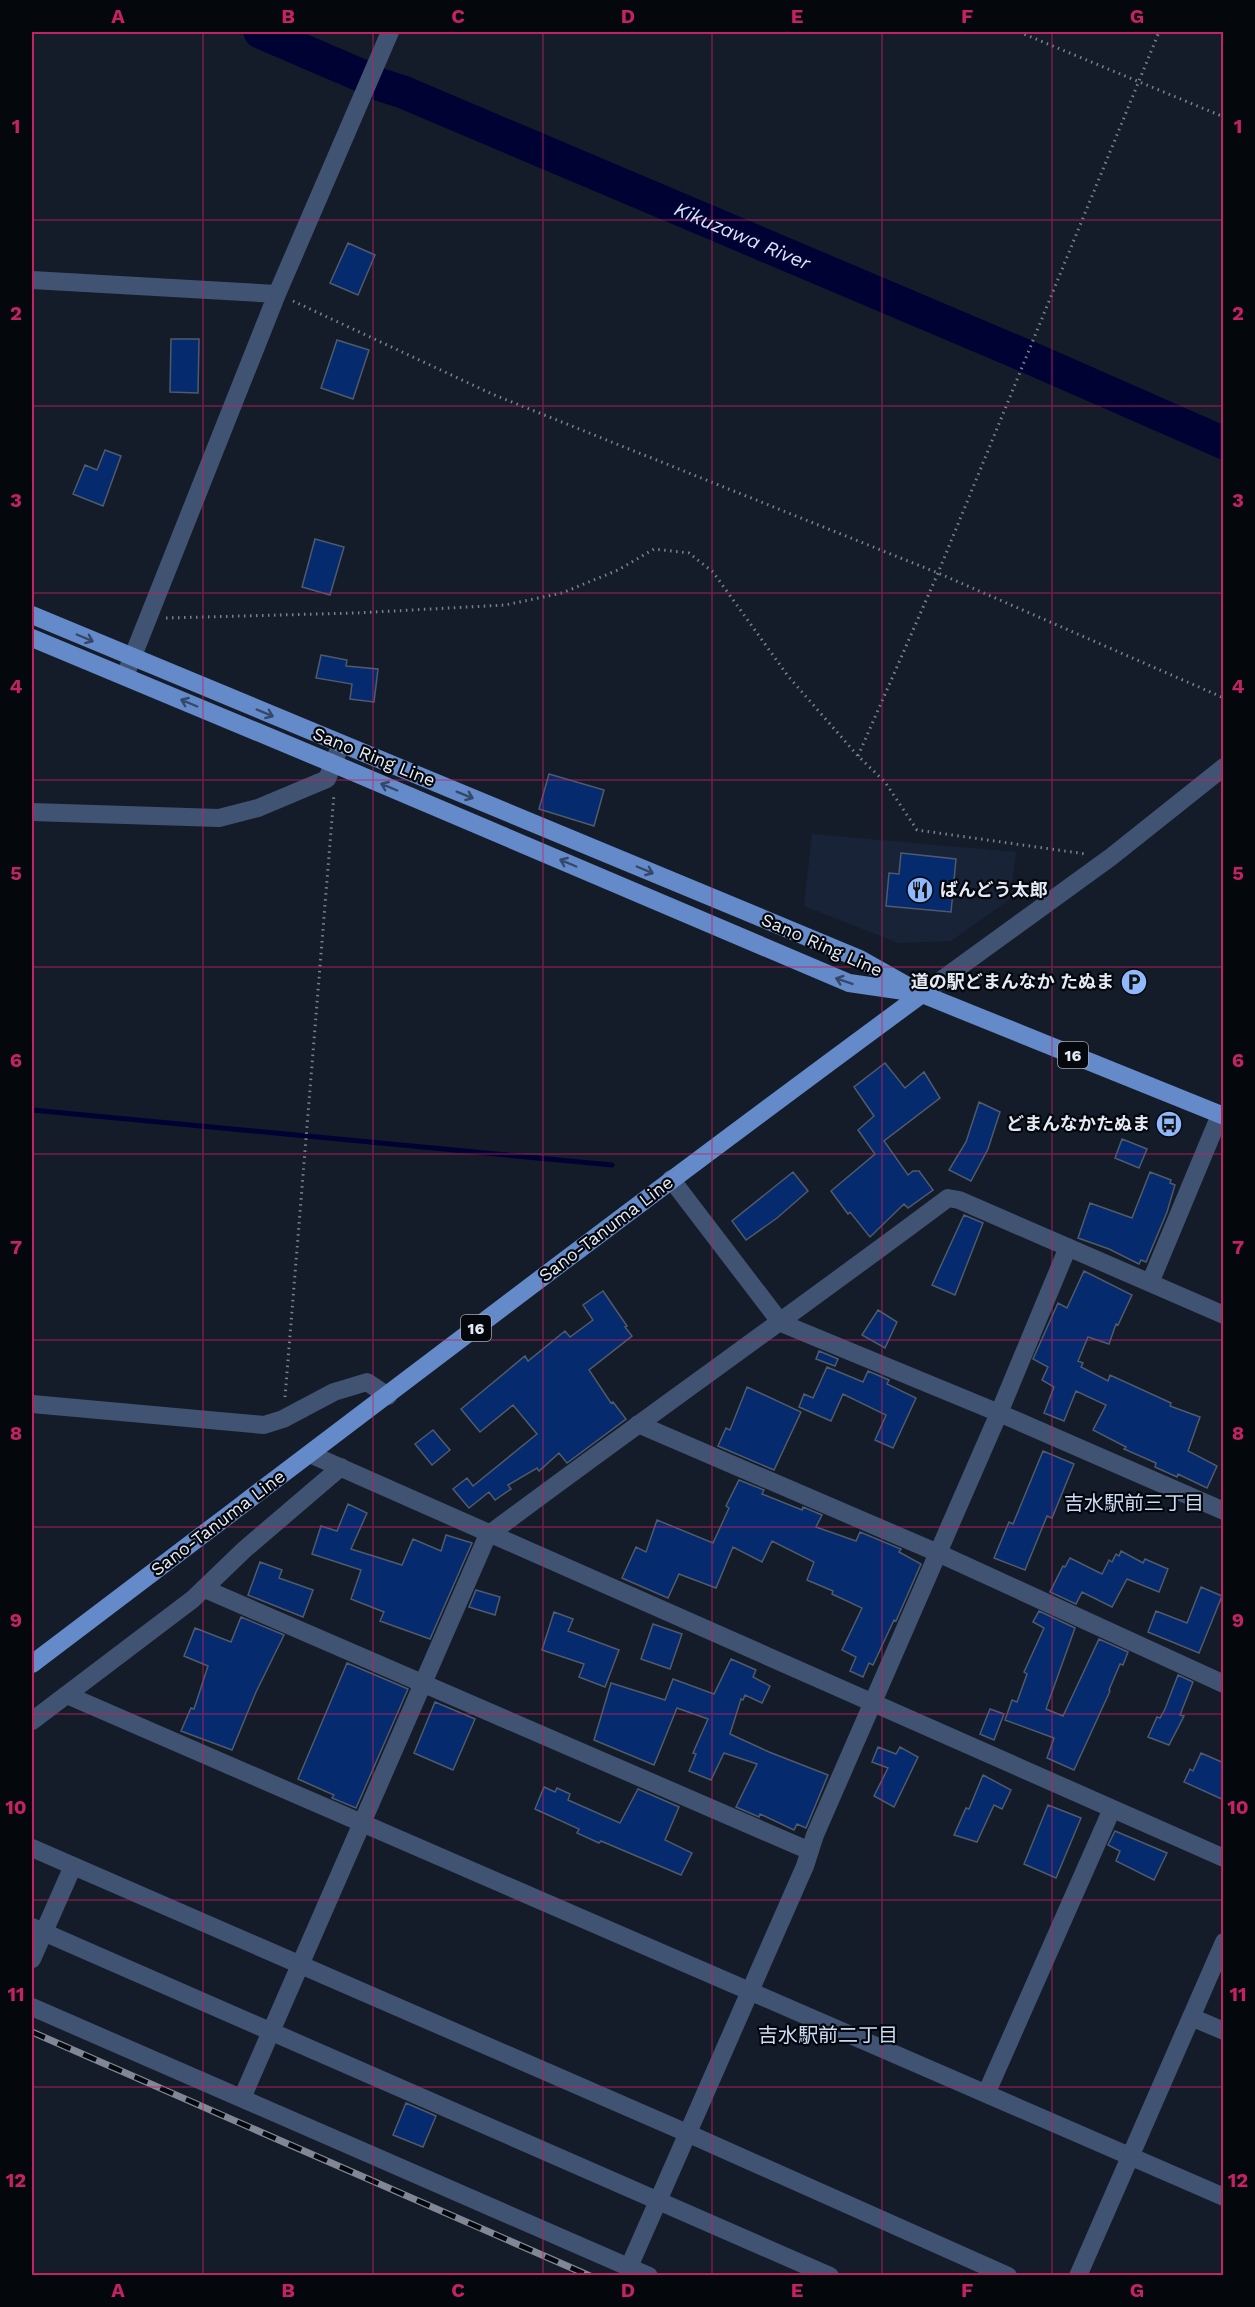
<svg xmlns="http://www.w3.org/2000/svg" width="1255" height="2307" viewBox="0 0 1255 2307" font-family="'Work Sans','Noto Sans JP',sans-serif">
  <style>
    .built { fill: #182337 }
    .lines { fill: none; stroke-linecap: round; stroke-linejoin: round }
    .stream { stroke: #000234; stroke-width: 5 }
    .river { stroke: #000234; stroke-width: 33 }
    .building { fill: #052a6d; stroke: #505a6b; stroke-width: 1.5 }
    .path { stroke: #7a808d; stroke-width: 3; stroke-dasharray: 1.5 4.5; stroke-linecap: butt }
    .minor { stroke: #415372; stroke-width: 18 }
    .major { stroke: #658ac9; stroke-width: 18 }
    .rail-casing { stroke: #818794; stroke-width: 7 }
    .rail { stroke: #04070c; stroke-width: 4.5; stroke-dasharray: 14; stroke-linecap: butt }
    .oneway { stroke: #34486a }
    .grid { fill: none; stroke: #c42263; stroke-width: 1.5; stroke-opacity: 0.55 }
    .labels { text-anchor: middle; stroke-width: 4.5; stroke-linejoin: round; paint-order: stroke }
    .shield { fill: #04070c; stroke: #a2a6af; stroke-width: 1.5 }
    .shield-label { font-size: 16px; font-weight: bold; fill: #e5eaf5 }
    .street-label { font-size: 18px; fill: #e5eaf5; stroke: #04070c }
    .poi-label { font-size: 18px; font-weight: bold; fill: #e5eaf5; stroke: #04070c; text-anchor: end }
    .water-label { font-size: 20px; font-style: italic; fill: #d6e2f7; stroke: #04070c }
    .neighbourhood-label { font-size: 20px; fill: #ccdbf6; stroke: #04070c }
    .neatline { fill: none; stroke: #c42263; stroke-width: 2 }
    .grid-label { font-size: 20px; text-anchor: middle; font-weight: bold; fill: #c42263 }
  </style>
  <rect width="100%" height="100%" fill="#141c2a"/>
  <!-- built -->
  <path class="built" d="M 812,834 L 1016,852 L 1010,899 L 951,941 L 898,943 L 804,906 Z"/>
  <g class="lines">
    <!-- stream -->
    <path class="stream" d="M 32,1110 L 612,1165"/>
    <!-- river -->
    <path class="river" id="s1" d="M 260,32 L 374,81 L 378,84 L 403,92 L 1026,356 L 1224,443"/>
  </g>
  <!-- building -->
  <path class="building" d="M 348,243 L 375,255 L 358,295 L 330,283 Z
    M 171,339 L 199,339 L 198,393 L 170,392 Z
    M 337,340 L 369,350 L 353,399 L 321,388 Z
    M 105,450 L 121,456 L 103,506 L 73,494 L 85,465 L 97,470 Z
    M 315,539 L 344,547 L 330,595 L 302,587 Z
    M 321,655 L 347,660 L 346,666 L 378,669 L 374,702 L 350,699 L 352,684 L 316,678 Z
    M 549,774 L 604,790 L 594,826 L 539,809 Z
    M 901,853 L 956,859 L 951,912 L 886,906 L 889,873 L 899,874 Z
    M 885,1063 L 905,1088 L 924,1072 L 940,1098 L 884,1141 L 908,1175 L 913,1171 L 919,1171 L 933,1190 L 908,1208 L 904,1204 L 870,1237 L 850,1212 L 848,1214 L 831,1191 L 875,1154 L 858,1130 L 874,1116 L 854,1087 Z
    M 979,1102 L 1000,1112 L 988,1149 L 971,1181 L 949,1170 L 966,1142 Z
    M 1122,1139 L 1147,1149 L 1139,1168 L 1115,1158 Z
    M 793,1172 L 808,1191 L 777,1218 L 746,1240 L 732,1221 Z
    M 1150,1172 L 1171,1180 L 1170,1183 L 1175,1185 L 1167,1212 L 1146,1262 L 1141,1260 L 1139,1264 L 1109,1249 L 1078,1238 L 1090,1203 L 1132,1218 Z
    M 964,1215 L 983,1223 L 955,1295 L 932,1285 Z
    M 1084,1271 L 1132,1295 L 1118,1325 L 1116,1324 L 1109,1344 L 1088,1337 L 1078,1361 L 1083,1363 L 1081,1367 L 1108,1381 L 1110,1375 L 1171,1403 L 1170,1406 L 1200,1417 L 1188,1451 L 1217,1466 L 1207,1488 L 1178,1474 L 1177,1477 L 1155,1467 L 1156,1463 L 1124,1449 L 1126,1447 L 1093,1430 L 1106,1405 L 1076,1391 L 1064,1421 L 1044,1413 L 1054,1387 L 1042,1380 L 1048,1367 L 1033,1359 L 1058,1303 L 1067,1308 Z
    M 603,1291 L 627,1326 L 625,1327 L 632,1336 L 589,1370 L 611,1403 L 613,1402 L 626,1419 L 567,1463 L 559,1453 L 539,1471 L 537,1468 L 508,1485 L 511,1489 L 495,1500 L 489,1492 L 469,1508 L 453,1489 L 467,1478 L 473,1486 L 537,1434 L 513,1405 L 480,1432 L 461,1409 L 525,1356 L 528,1361 L 565,1331 L 570,1337 L 593,1320 L 583,1305 Z
    M 878,1310 L 897,1322 L 885,1348 L 862,1335 Z
    M 819,1351 L 838,1359 L 835,1366 L 816,1359 Z
    M 827,1367 L 863,1382 L 868,1371 L 889,1380 L 887,1384 L 916,1398 L 893,1448 L 875,1440 L 886,1415 L 843,1394 L 831,1421 L 799,1407 L 804,1394 L 813,1398 Z
    M 747,1387 L 801,1412 L 774,1470 L 718,1446 L 726,1428 L 730,1430 Z
    M 433,1430 L 450,1450 L 432,1465 L 415,1444 Z
    M 1043,1451 L 1074,1464 L 1052,1518 L 1047,1516 L 1025,1570 L 994,1558 L 1009,1522 L 1013,1524 Z
    M 739,1480 L 764,1490 L 762,1494 L 802,1510 L 803,1507 L 822,1515 L 816,1527 L 856,1541 L 860,1532 L 901,1549 L 899,1552 L 921,1564 L 896,1621 L 894,1620 L 873,1665 L 869,1663 L 863,1677 L 850,1671 L 856,1657 L 842,1650 L 862,1608 L 832,1594 L 833,1591 L 807,1580 L 814,1562 L 772,1541 L 762,1562 L 733,1547 L 716,1588 L 679,1574 L 668,1598 L 622,1578 L 636,1547 L 646,1552 L 657,1520 L 713,1543 L 729,1508 L 726,1506 Z
    M 348,1504 L 367,1513 L 351,1549 L 402,1565 L 413,1539 L 441,1551 L 446,1535 L 472,1543 L 430,1639 L 380,1621 L 384,1612 L 351,1599 L 361,1570 L 312,1554 L 321,1526 L 337,1531 Z
    M 1121,1551 L 1143,1563 L 1145,1559 L 1168,1569 L 1159,1592 L 1127,1579 L 1112,1607 L 1082,1592 L 1076,1604 L 1050,1592 L 1063,1566 L 1065,1567 L 1070,1558 L 1102,1574 L 1109,1560 L 1112,1562 L 1116,1554 L 1119,1556 Z
    M 260,1562 L 282,1570 L 279,1578 L 313,1590 L 303,1617 L 248,1595 Z
    M 1201,1587 L 1222,1596 L 1199,1653 L 1148,1632 L 1156,1611 L 1187,1623 Z
    M 476,1590 L 500,1597 L 495,1615 L 469,1607 Z
    M 1039,1611 L 1075,1628 L 1046,1709 L 1063,1716 L 1099,1639 L 1128,1652 L 1123,1665 L 1120,1664 L 1109,1690 L 1110,1691 L 1074,1770 L 1047,1758 L 1054,1738 L 1005,1720 L 1012,1700 L 1017,1702 L 1027,1674 L 1024,1672 L 1044,1628 L 1033,1622 Z
    M 554,1612 L 573,1619 L 568,1631 L 619,1650 L 605,1687 L 579,1677 L 584,1664 L 542,1650 Z
    M 241,1617 L 284,1635 L 256,1692 L 232,1750 L 181,1731 L 191,1708 L 194,1709 L 208,1666 L 184,1656 L 195,1628 L 231,1642 Z
    M 653,1624 L 682,1634 L 670,1669 L 641,1659 Z
    M 731,1659 L 756,1670 L 753,1677 L 770,1686 L 762,1703 L 745,1695 L 743,1700 L 741,1699 L 730,1734 L 769,1752 L 828,1775 L 806,1828 L 797,1824 L 794,1830 L 760,1814 L 759,1817 L 736,1807 L 757,1764 L 724,1753 L 711,1780 L 689,1771 L 696,1754 L 693,1753 L 708,1719 L 677,1708 L 654,1765 L 594,1740 L 611,1683 L 665,1700 L 673,1679 L 714,1694 Z
    M 347,1663 L 408,1689 L 356,1808 L 332,1798 L 334,1795 L 298,1779 Z
    M 1178,1675 L 1193,1682 L 1180,1715 L 1184,1716 L 1169,1745 L 1148,1737 L 1157,1717 L 1160,1718 L 1165,1709 Z
    M 435,1702 L 475,1719 L 453,1770 L 414,1753 Z
    M 990,1709 L 1004,1714 L 994,1740 L 980,1734 Z
    M 878,1747 L 896,1754 L 900,1747 L 918,1757 L 894,1807 L 874,1796 L 888,1768 L 872,1762 Z
    M 1201,1753 L 1224,1763 L 1224,1800 L 1184,1782 L 1190,1769 L 1193,1771 Z
    M 983,1775 L 1011,1790 L 1002,1809 L 994,1805 L 977,1842 L 954,1835 L 966,1808 L 969,1809 Z
    M 544,1787 L 555,1792 L 557,1788 L 570,1794 L 568,1800 L 620,1823 L 638,1789 L 679,1807 L 665,1840 L 692,1853 L 681,1875 L 601,1841 L 599,1843 L 577,1833 L 579,1829 L 535,1809 Z
    M 1048,1805 L 1081,1818 L 1056,1878 L 1024,1864 Z
    M 1115,1831 L 1167,1853 L 1154,1880 L 1116,1861 L 1120,1851 L 1108,1845 Z
    M 406,2103 L 436,2116 L 423,2147 L 393,2135 Z"/>
  <g class="lines">
    <!-- path -->
    <path class="path" d="M 1019,32 L 1224,117
      M 293,301 L 492,394 L 938,573 L 1224,698
      M 166,618 L 356,613 L 505,605 L 562,593 L 618,570 L 654,549 L 689,553 L 713,572 L 788,676 L 858,756 L 885,782 L 917,830 L 1086,854
      M 858,756 L 938,573 L 1159,32
      M 285,1397 L 334,794
      M 32,2275 L 32,2276"/>
    <!-- minor -->
    <path class="minor" d="M 32,280 L 277,294
      M 125,676 L 277,294 L 390,32
      M 32,812 L 219,818 L 258,808 L 327,779 L 341,744
      M 922,994 L 1111,857 L 1224,767
      M 671,1179 L 781,1323 L 999,1413 L 1224,1511
      M 1150,1283 L 1220,1115
      M 32,1404 L 264,1425 L 283,1419 L 334,1392 L 367,1382 L 388,1396
      M 638,1424 L 938,1553 L 1224,1684
      M 310,1454 L 1224,1858
      M 491,1533 C 642,1420 797,1311 948,1198 L 959,1200 L 1224,1315
      M 205,1589 L 810,1851
      M 67,1695 L 1224,2197
      M 32,1721 L 193,1599 L 245,1549 L 341,1467
      M 32,1848 L 687,2133 L 1008,2276
      M 32,1927 L 830,2276
      M 32,1959 L 73,1866
      M 32,2007 L 649,2276
      M 1191,2017 L 1224,2031
      M 986,2094 L 1112,1809
      M 242,2098 L 489,1532
      M 629,2267 L 805,1866 L 815,1835 L 999,1413 L 1068,1247
      M 1078,2276 L 1224,1942"/>
    <!-- major -->
    <path class="major" d="M 32,615 L 860,959 L 922,994 L 1224,1116
      M 32,638 L 334,764 L 849,983 L 911,992
      M 32,1664 C 328,1440 623,1214 922,994"/>
    <defs>
      <path id="rail" d="M 32,2032 L 590,2276"/>
    </defs>
    <!-- rail casing -->
    <use href="#rail" class="rail-casing"/>
    <!-- rail -->
    <use href="#rail" class="rail"/>
  </g>
  <!-- one-way arrows -->
  <defs><path id="oneway-shaft" d="M-6 0H5M1.5-3L5.5 0L1.5 3" fill="none" stroke-width="1.6" stroke-linecap="round" stroke-linejoin="round" transform="scale(1.5)"/></defs>
  <g class="oneway">
    <use href="#oneway-shaft" transform="translate(85 638) rotate(23)"/>
    <use href="#oneway-shaft" transform="translate(189 703) rotate(-157)"/>
    <use href="#oneway-shaft" transform="translate(265 713) rotate(23)"/>
    <use href="#oneway-shaft" transform="translate(389 787) rotate(-157)"/>
    <use href="#oneway-shaft" transform="translate(465 795) rotate(22)"/>
    <use href="#oneway-shaft" transform="translate(568 863) rotate(-157)"/>
    <use href="#oneway-shaft" transform="translate(645 870) rotate(23)"/>
    <use href="#oneway-shaft" transform="translate(844 981) rotate(-161)"/>
  </g>
  <!-- grid -->
  <path class="grid" d="M 203,32 L 203,2276M 373,32 L 373,2276M 543,32 L 543,2276M 712,32 L 712,2276M 882,32 L 882,2276M 1052,32 L 1052,2276M 32,220 L 1224,220M 32,406 L 1224,406M 32,593 L 1224,593M 32,780 L 1224,780M 32,967 L 1224,967M 32,1154 L 1224,1154M 32,1340 L 1224,1340M 32,1527 L 1224,1527M 32,1714 L 1224,1714M 32,1900 L 1224,1900M 32,2087 L 1224,2087"/>
  <!-- icons -->
  <defs>
    <symbol id="restaurant-disc" viewBox="-11 -11 22 22"><circle r="9.5" fill="#90b8fd" stroke="#04070c"/><path d="M-5-6h1v4h1v-4h1v4h1v-4h1v5L-1.5 .5V6h-2V.5L-5-1ZM5-6V6H3V1.5H1.5Q1.5-4 5-6Z" fill="#111"/></symbol>
    <symbol id="parking-disc" viewBox="-11 -11 22 22"><circle r="9.5" fill="#90b8fd" stroke="#04070c"/><path d="M-3.5-5.5H1a3.5 3.5 0 0 1 0 7H-1V5.5H-3.5ZM-1-3.4V-.6H.8a1.4 1.4 0 0 0 0-2.8Z" fill="#111"/></symbol>
    <symbol id="bus-disc" viewBox="-11 -11 22 22"><circle r="9.5" fill="#90b8fd" stroke="#04070c"/><path d="M-5-6H5V4H4V6H2V4H-2V6H-4V4H-5ZM-3.5-4V0h7V-4ZM-3.5 1.2v1.5H-2V1.2ZM2 1.2v1.5H3.5V1.2Z" fill="#111"/></symbol>
  </defs>
  <g fill-rule="evenodd">
    <use href="#restaurant-disc" x="905" y="875" width="30" height="30"/>
    <use href="#parking-disc" x="1119" y="967" width="30" height="30"/>
    <use href="#bus-disc" x="1154" y="1109" width="30" height="30"/>
  </g>
  <g class="labels">
    <!-- shield labels -->
    <g class="shield">
      <rect x="1058" y="1042" width="30" height="26" rx="4.5"/>
      <rect x="461" y="1315" width="30" height="26" rx="4.5"/>
    </g>
    <g class="shield-label">
      <text x="1073" y="1061">16</text>
      <text x="476" y="1334">16</text>
    </g>
    <!-- street labels -->
    <g class="street-label">
      <text transform="translate(374 757) rotate(22)" y="6">Sano Ring Line</text>
      <text transform="translate(822 945) rotate(24)" y="6">Sano Ring Line</text>
      <text transform="translate(606 1229) rotate(-37)" y="6">Sano-Tanuma Line</text>
      <text transform="translate(218 1523) rotate(-37)" y="6">Sano-Tanuma Line</text>
    </g>
    <!-- poi labels -->
    <g class="poi-label">
      <text x="940" y="896" text-anchor="start">ばんどう太郎</text>
      <text x="1114" y="988">道の駅どまんなか たぬま</text>
      <text x="1150" y="1130">どまんなかたぬま</text>
    </g>
    <!-- water labels -->
    <g class="water-label">
      <text dy="7" stroke="none"><textPath href="#s1" startOffset="524">Kikuzawa River</textPath></text>
    </g>
    <!-- neighbourhood labels -->
    <g class="neighbourhood-label">
      <text x="1134" y="1510">吉水駅前三丁目</text>
      <text x="828" y="2042">吉水駅前二丁目</text>
    </g>
  </g>
  <!-- border -->
  <rect width="1255" height="2307" fill="none" stroke="#04070c" stroke-width="66"/>
  <rect x="33" y="33" width="1189" height="2241" class="neatline"/>
  <g class="grid-label">
    <text x="118" y="23">A</text>
    <text x="288" y="23">B</text>
    <text x="458" y="23">C</text>
    <text x="628" y="23">D</text>
    <text x="797" y="23">E</text>
    <text x="967" y="23">F</text>
    <text x="1137" y="23">G</text>
    <text x="16" y="133">1</text>
    <text x="1238" y="133">1</text>
    <text x="16" y="320">2</text>
    <text x="1238" y="320">2</text>
    <text x="16" y="507">3</text>
    <text x="1238" y="507">3</text>
    <text x="16" y="693">4</text>
    <text x="1238" y="693">4</text>
    <text x="16" y="880">5</text>
    <text x="1238" y="880">5</text>
    <text x="16" y="1067">6</text>
    <text x="1238" y="1067">6</text>
    <text x="16" y="1254">7</text>
    <text x="1238" y="1254">7</text>
    <text x="16" y="1440">8</text>
    <text x="1238" y="1440">8</text>
    <text x="16" y="1627">9</text>
    <text x="1238" y="1627">9</text>
    <text x="16" y="1814">10</text>
    <text x="1238" y="1814">10</text>
    <text x="16" y="2001">11</text>
    <text x="1238" y="2001">11</text>
    <text x="16" y="2187">12</text>
    <text x="1238" y="2187">12</text>
    <text x="118" y="2297">A</text>
    <text x="288" y="2297">B</text>
    <text x="458" y="2297">C</text>
    <text x="628" y="2297">D</text>
    <text x="797" y="2297">E</text>
    <text x="967" y="2297">F</text>
    <text x="1137" y="2297">G</text>
  </g>
</svg>
